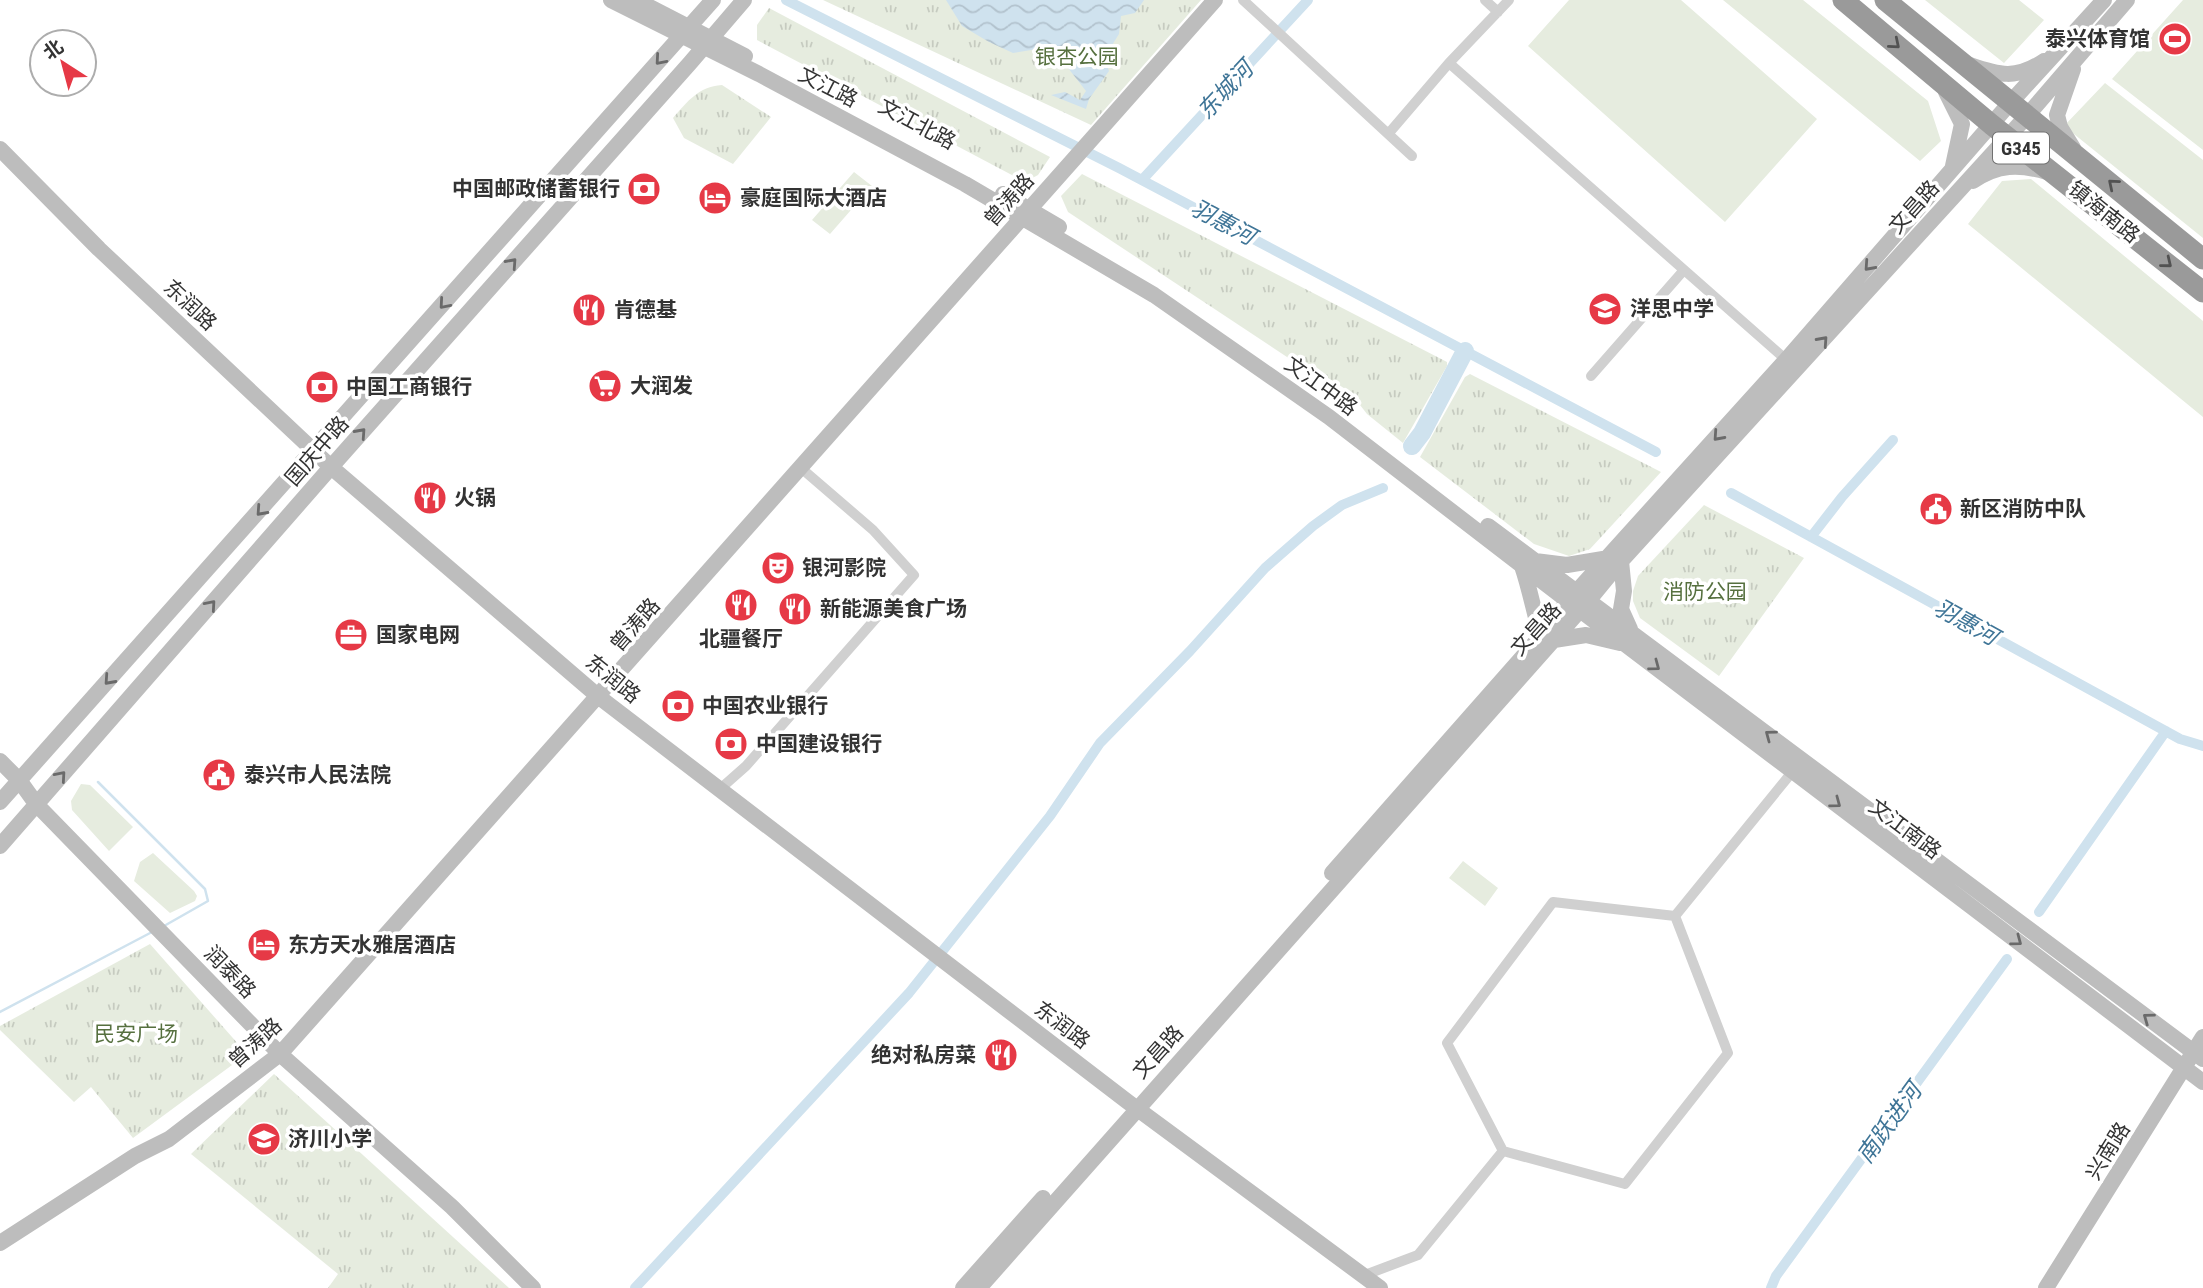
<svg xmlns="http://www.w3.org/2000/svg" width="2203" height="1288" viewBox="0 0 2203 1288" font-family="'Roboto Condensed','Noto Sans SC',sans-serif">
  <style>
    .grass { fill: #e6ecdf }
    .park { fill: url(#park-tufts) }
    .water { fill: url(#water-waves) }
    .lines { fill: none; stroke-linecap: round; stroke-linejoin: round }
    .stream { stroke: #cfe2ee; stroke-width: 2.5 }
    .canal { stroke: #cfe2ee; stroke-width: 10 }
    .river { stroke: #cfe2ee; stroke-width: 18 }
    .street { stroke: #d0d0d0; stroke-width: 10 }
    .secondary { stroke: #bdbdbd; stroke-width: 16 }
    .highway { stroke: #9a9a9a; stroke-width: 21 }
    .oneway { stroke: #525252 }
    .oneway2 { stroke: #6a6a6a }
    .labels { text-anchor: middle; stroke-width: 7; stroke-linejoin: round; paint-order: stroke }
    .shield { fill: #fff; stroke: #707070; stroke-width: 2 }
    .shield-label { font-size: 19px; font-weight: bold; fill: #333 }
    .poi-label { font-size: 21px; font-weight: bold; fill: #333; stroke: #fff; text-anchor: start }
    .park-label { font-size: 21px; fill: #56703f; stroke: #fff }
    .street-label { font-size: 21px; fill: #333; stroke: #fff }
    .water-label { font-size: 23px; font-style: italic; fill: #3f7597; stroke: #fff }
  </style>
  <defs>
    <pattern id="park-tufts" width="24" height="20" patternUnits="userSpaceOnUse" patternTransform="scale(1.75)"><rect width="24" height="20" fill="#e6ecdf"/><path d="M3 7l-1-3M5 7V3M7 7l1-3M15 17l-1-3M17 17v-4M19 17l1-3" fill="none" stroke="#c6cbc0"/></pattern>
    <pattern id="water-waves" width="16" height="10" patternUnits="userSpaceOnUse" patternTransform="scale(1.75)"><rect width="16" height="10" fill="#cfe2ee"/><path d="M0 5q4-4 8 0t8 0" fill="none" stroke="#b2c2cd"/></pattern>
  </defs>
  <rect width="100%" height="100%" fill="#fff"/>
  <!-- grass -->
  <path class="grass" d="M 1569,0 L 1681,0 L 1817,119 L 1725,222 L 1528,46 Z
    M 1723,0 L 1803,0 L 1928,101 L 1941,141 L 1920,161 Z
    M 1925,0 L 2019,0 L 2044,20 L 2004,63 Z
    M 2183,0 L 2203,0 L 2203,150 L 2112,79 Z
    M 2105,83 L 2203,160 L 2203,238 L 2064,126 Z
    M 854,172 L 872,186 L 830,234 L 812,220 Z
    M 2031,179 L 2203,321 L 2203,417 L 1968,224 L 2002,181 Z
    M 81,784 L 90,785 L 133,827 L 109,851 L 72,810 L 71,801 Z
    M 153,853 L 194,891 L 197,896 L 195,901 L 170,913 L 134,881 L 140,862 Z
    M 1463,861 L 1498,888 L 1485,906 L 1449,878 Z"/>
  <!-- park -->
  <path class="park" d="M 823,0 L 1201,0 L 1091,125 Z
    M 769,8 L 1050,157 L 1038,175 L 1025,182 L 757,40 L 757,25 Z
    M 722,85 L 771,117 L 733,164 L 684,138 L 673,118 C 688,101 698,87 722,85 Z
    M 1082,174 L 1447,362 L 1447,366 L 1403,443 L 1367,414 L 1350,392 L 1325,376 L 1290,359 L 1068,212 L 1061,196 Z
    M 1470,374 L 1661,472 L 1590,549 L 1569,556 L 1534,544 L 1420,457 L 1465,377 Z
    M 1704,505 L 1804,558 L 1719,676 L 1640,618 L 1633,601 L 1633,591 L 1638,576 Z
    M 150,944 L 247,1054 L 133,1138 L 91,1087 L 74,1102 L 0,1030 L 0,1026 Z
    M 274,1074 L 509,1288 L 328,1288 L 338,1274 L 191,1154 Z"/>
  <!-- water -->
  <path class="water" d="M 946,0 L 1144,0 L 1135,13 L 1121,16 L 1119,34 L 1104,58 L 1109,71 L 1089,99 L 1086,109 L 1051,95 L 1065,92 L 1080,100 L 1086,91 L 1068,68 L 1055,63 L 1037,49 L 1013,53 L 989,42 L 962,26 Z"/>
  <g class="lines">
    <!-- stream -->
    <path class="stream" d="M 98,782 L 205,889 L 208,901 L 164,926
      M 0,1012 L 152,932"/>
    <!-- canal -->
    <path class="canal" d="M 786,0 L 1119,168 L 1656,452
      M 1142,180 L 1308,0
      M 1731,493 L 2180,739 L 2203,746
      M 1811,537 L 1842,497 L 1893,440
      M 2039,912 L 2166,731
      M 635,1288 L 909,993 L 1050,816 L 1100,743 L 1190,651 L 1265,568 L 1313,526 L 1342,505 L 1383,488
      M 1771,1288 L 1776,1276 L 2007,959"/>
    <!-- river -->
    <path class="river" d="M 1412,446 L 1422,433 L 1465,351"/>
    <!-- street -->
    <path class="street" d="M 1243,0 L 1412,156
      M 1485,0 L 1498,12
      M 1449,63 L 1791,364
      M 1389,133 L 1449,63 L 1509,0
      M 1591,376 L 1684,270
      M 720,789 L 746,766 L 914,575 L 873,530 L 801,468
      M 1503,1151 L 1625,1184 L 1728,1053 L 1675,916
      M 1365,1275 L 1418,1255 L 1503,1151 L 1447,1043 L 1553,902 L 1675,916 L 1793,771"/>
    <!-- secondary -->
    <path class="secondary" d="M 611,0 L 759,74 L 965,184 L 1154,295 L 1329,417 L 1568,601 L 2203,1082
      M 636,0 L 745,56
      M 1970,65 C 1999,75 2016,80 2044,61
      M 2073,69 L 2057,115 L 2060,127 L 2073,148
      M 1946,92 L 1962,124 L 1953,166
      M 0,149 L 99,249 L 331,467 L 599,697 L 1128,1102 L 1380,1288
      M 1973,181 C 1998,164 2019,164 2047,172
      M 1003,194 L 1059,227
      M 1488,526 L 2203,1059
      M 1535,561 L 1567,565 L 1609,558
      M 1621,561 L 1624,591 L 1621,609 L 1630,629
      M 1522,566 C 1530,589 1534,613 1541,636
      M 1554,640 L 1586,635 L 1620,643
      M 0,761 L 19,780 L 37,805 L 280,1054 L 452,1207 L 533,1288
      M 0,802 L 713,0
      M 0,846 L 331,467 L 690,63 L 744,0
      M 1332,873 L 1541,636 L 1568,601 L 1786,360 L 2010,103 L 2104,0
      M 0,1243 L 135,1156 L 169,1139 L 280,1054 L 1215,0
      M 963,1288 L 1043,1198
      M 979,1288 L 1589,600 L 1621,561 L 2026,117 L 2127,0
      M 2046,1288 L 2203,1037"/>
    <!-- highway -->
    <path class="highway" d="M 1843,0 L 1992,125 L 2203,292
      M 1885,0 L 2203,259"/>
  </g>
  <!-- one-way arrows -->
  <defs><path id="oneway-chevron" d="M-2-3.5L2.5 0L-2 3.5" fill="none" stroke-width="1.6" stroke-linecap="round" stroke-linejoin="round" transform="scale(1.75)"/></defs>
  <g class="oneway">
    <use href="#oneway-chevron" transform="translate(1895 44) rotate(40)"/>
    <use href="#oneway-chevron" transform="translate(2113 184) rotate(-140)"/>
    <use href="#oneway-chevron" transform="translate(2167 263) rotate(39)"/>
  </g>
  <g class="oneway2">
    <use href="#oneway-chevron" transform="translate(660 60) rotate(131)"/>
    <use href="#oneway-chevron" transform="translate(512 263) rotate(-48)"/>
    <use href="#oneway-chevron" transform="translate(1869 266) rotate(132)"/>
    <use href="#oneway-chevron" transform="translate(444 304) rotate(131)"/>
    <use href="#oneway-chevron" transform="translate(1823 341) rotate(-48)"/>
    <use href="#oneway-chevron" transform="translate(361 433) rotate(-48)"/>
    <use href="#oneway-chevron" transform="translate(1718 436) rotate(132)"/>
    <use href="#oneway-chevron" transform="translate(261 511) rotate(132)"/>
    <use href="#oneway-chevron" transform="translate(211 605) rotate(-49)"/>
    <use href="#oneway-chevron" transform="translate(1655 666) rotate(37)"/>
    <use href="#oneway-chevron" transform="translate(109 680) rotate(132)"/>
    <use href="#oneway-chevron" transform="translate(1770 735) rotate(-143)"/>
    <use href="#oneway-chevron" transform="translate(61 776) rotate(-49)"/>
    <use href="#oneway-chevron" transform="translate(1836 803) rotate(37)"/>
    <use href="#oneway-chevron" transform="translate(2017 941) rotate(37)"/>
    <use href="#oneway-chevron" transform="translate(2148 1018) rotate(-144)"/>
  </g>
  <!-- icons -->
  <defs>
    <symbol id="stadium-disc" viewBox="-11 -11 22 22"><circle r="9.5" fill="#e63946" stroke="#fff"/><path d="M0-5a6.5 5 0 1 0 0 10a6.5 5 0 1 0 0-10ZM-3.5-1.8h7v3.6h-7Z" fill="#fff"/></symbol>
    <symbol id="bank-disc" viewBox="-11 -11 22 22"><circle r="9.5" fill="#e63946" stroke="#fff"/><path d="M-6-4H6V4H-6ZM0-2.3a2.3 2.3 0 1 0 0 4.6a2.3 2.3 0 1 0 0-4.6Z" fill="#fff"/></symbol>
    <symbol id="hotel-disc" viewBox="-11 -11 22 22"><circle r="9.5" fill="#e63946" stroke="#fff"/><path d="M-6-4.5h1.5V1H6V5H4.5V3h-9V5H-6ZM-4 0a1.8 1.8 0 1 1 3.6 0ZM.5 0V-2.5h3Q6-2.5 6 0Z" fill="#fff"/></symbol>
    <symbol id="school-disc" viewBox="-11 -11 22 22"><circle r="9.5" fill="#e63946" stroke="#fff"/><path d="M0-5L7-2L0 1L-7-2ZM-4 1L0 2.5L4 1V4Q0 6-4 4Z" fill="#fff"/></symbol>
    <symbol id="restaurant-disc" viewBox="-11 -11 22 22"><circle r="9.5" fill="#e63946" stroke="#fff"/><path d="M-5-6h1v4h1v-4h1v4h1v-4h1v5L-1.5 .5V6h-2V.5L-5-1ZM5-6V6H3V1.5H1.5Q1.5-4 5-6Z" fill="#fff"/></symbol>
    <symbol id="supermarket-disc" viewBox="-11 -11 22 22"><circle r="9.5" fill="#e63946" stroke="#fff"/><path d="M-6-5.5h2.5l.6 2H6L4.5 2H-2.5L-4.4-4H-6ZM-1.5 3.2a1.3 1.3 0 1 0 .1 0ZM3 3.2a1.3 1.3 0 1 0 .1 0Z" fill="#fff"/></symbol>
    <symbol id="civic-disc" viewBox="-11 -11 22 22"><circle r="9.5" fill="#e63946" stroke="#fff"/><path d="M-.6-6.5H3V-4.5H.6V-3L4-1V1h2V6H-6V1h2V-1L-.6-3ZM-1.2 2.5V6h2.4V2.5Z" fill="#fff"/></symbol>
    <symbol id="theatre-disc" viewBox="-11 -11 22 22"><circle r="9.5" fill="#e63946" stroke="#fff"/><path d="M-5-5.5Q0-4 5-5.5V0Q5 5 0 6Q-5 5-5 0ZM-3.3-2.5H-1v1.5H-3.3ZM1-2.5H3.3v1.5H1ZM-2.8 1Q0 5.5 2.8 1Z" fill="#fff"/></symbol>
    <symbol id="office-disc" viewBox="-11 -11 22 22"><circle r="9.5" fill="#e63946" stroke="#fff"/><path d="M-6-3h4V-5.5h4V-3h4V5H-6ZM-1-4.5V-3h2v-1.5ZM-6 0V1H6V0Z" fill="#fff"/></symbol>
  </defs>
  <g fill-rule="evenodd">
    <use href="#stadium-disc" x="2156" y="20" width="38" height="38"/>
    <use href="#bank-disc" x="625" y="170" width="38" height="38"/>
    <use href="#hotel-disc" x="696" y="179" width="38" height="38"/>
    <use href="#school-disc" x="1586" y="290" width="38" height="38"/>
    <use href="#restaurant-disc" x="570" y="291" width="38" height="38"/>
    <use href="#supermarket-disc" x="586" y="367" width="38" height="38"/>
    <use href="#bank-disc" x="303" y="368" width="38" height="38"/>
    <use href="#restaurant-disc" x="411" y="479" width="38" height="38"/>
    <use href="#civic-disc" x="1917" y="490" width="38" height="38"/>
    <use href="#theatre-disc" x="759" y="549" width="38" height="38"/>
    <use href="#restaurant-disc" x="722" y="586" width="38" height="38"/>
    <use href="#restaurant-disc" x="776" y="590" width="38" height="38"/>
    <use href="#office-disc" x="332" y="616" width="38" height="38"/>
    <use href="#bank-disc" x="659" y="687" width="38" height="38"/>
    <use href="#bank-disc" x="712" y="725" width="38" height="38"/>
    <use href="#civic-disc" x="200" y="756" width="38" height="38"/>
    <use href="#hotel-disc" x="245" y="926" width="38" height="38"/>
    <use href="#restaurant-disc" x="982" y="1036" width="38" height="38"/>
    <use href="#school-disc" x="245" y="1120" width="38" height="38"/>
  </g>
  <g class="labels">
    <!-- shield labels -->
    <rect class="shield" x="1993" y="132.5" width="56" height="31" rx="5"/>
    <g class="shield-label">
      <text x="2021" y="155">G345</text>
    </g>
    <!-- poi labels -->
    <g class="poi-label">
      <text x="2150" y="46" text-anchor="end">泰兴体育馆</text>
      <text x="620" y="196" text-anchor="end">中国邮政储蓄银行</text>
      <text x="740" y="205">豪庭国际大酒店</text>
      <text x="1630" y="316">洋思中学</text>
      <text x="614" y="317">肯德基</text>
      <text x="630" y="393">大润发</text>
      <text x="346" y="394">中国工商银行</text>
      <text x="454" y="505">火锅</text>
      <text x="1960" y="516">新区消防中队</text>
      <text x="802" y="575">银河影院</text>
      <text x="820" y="616">新能源美食广场</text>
      <text x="376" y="642">国家电网</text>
      <text x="741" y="646" text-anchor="middle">北疆餐厅</text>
      <text x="702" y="713">中国农业银行</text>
      <text x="756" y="751">中国建设银行</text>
      <text x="244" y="782">泰兴市人民法院</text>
      <text x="288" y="952">东方天水雅居酒店</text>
      <text x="976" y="1062" text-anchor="end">绝对私房菜</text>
      <text x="288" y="1146">济川小学</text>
    </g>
    <!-- park labels -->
    <g class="park-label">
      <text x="1077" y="64">银杏公园</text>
      <text x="1705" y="599">消防公园</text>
      <text x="136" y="1041">民安广场</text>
    </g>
    <!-- street labels -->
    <g class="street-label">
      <text transform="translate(828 87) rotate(27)" y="7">文江路</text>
      <text transform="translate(917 124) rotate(28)" y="7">文江北路</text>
      <text transform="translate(1009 200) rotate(-49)" y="7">曾涛路</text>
      <text transform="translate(1914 207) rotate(-48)" y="7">文昌路</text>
      <text transform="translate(2104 212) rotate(39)" y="7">镇海南路</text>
      <text transform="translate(190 305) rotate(43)" y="7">东润路</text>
      <text transform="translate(1321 386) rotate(36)" y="7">文江中路</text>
      <text transform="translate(317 451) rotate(-49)" y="7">国庆中路</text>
      <text transform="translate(635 625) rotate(-49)" y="7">曾涛路</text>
      <text transform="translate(1536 629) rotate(-48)" y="7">文昌路</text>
      <text transform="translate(613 679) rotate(39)" y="7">东润路</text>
      <text transform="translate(1905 829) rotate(37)" y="7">文江南路</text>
      <text transform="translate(230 972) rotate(46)" y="7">润泰路</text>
      <text transform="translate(1062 1025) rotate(37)" y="7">东润路</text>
      <text transform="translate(255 1043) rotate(-42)" y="7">曾涛路</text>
      <text transform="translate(1158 1052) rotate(-48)" y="7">文昌路</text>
      <text transform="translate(2108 1151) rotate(-58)" y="7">兴南路</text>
    </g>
    <!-- water labels -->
    <g class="water-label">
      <text transform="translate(1225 90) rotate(-47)" y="8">东城河</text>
      <text transform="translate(1223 222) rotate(28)" y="8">羽惠河</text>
      <text transform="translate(1966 622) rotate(29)" y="8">羽惠河</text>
      <text transform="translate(1889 1123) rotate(-54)" y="8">南跃进河</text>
    </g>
  </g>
  <!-- north arrow -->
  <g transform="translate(63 63) rotate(324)"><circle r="33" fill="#ffffff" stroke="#adadad" stroke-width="2"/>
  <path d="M0-5L12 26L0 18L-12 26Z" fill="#e63946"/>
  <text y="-10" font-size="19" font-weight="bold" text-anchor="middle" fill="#333333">北</text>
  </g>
</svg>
